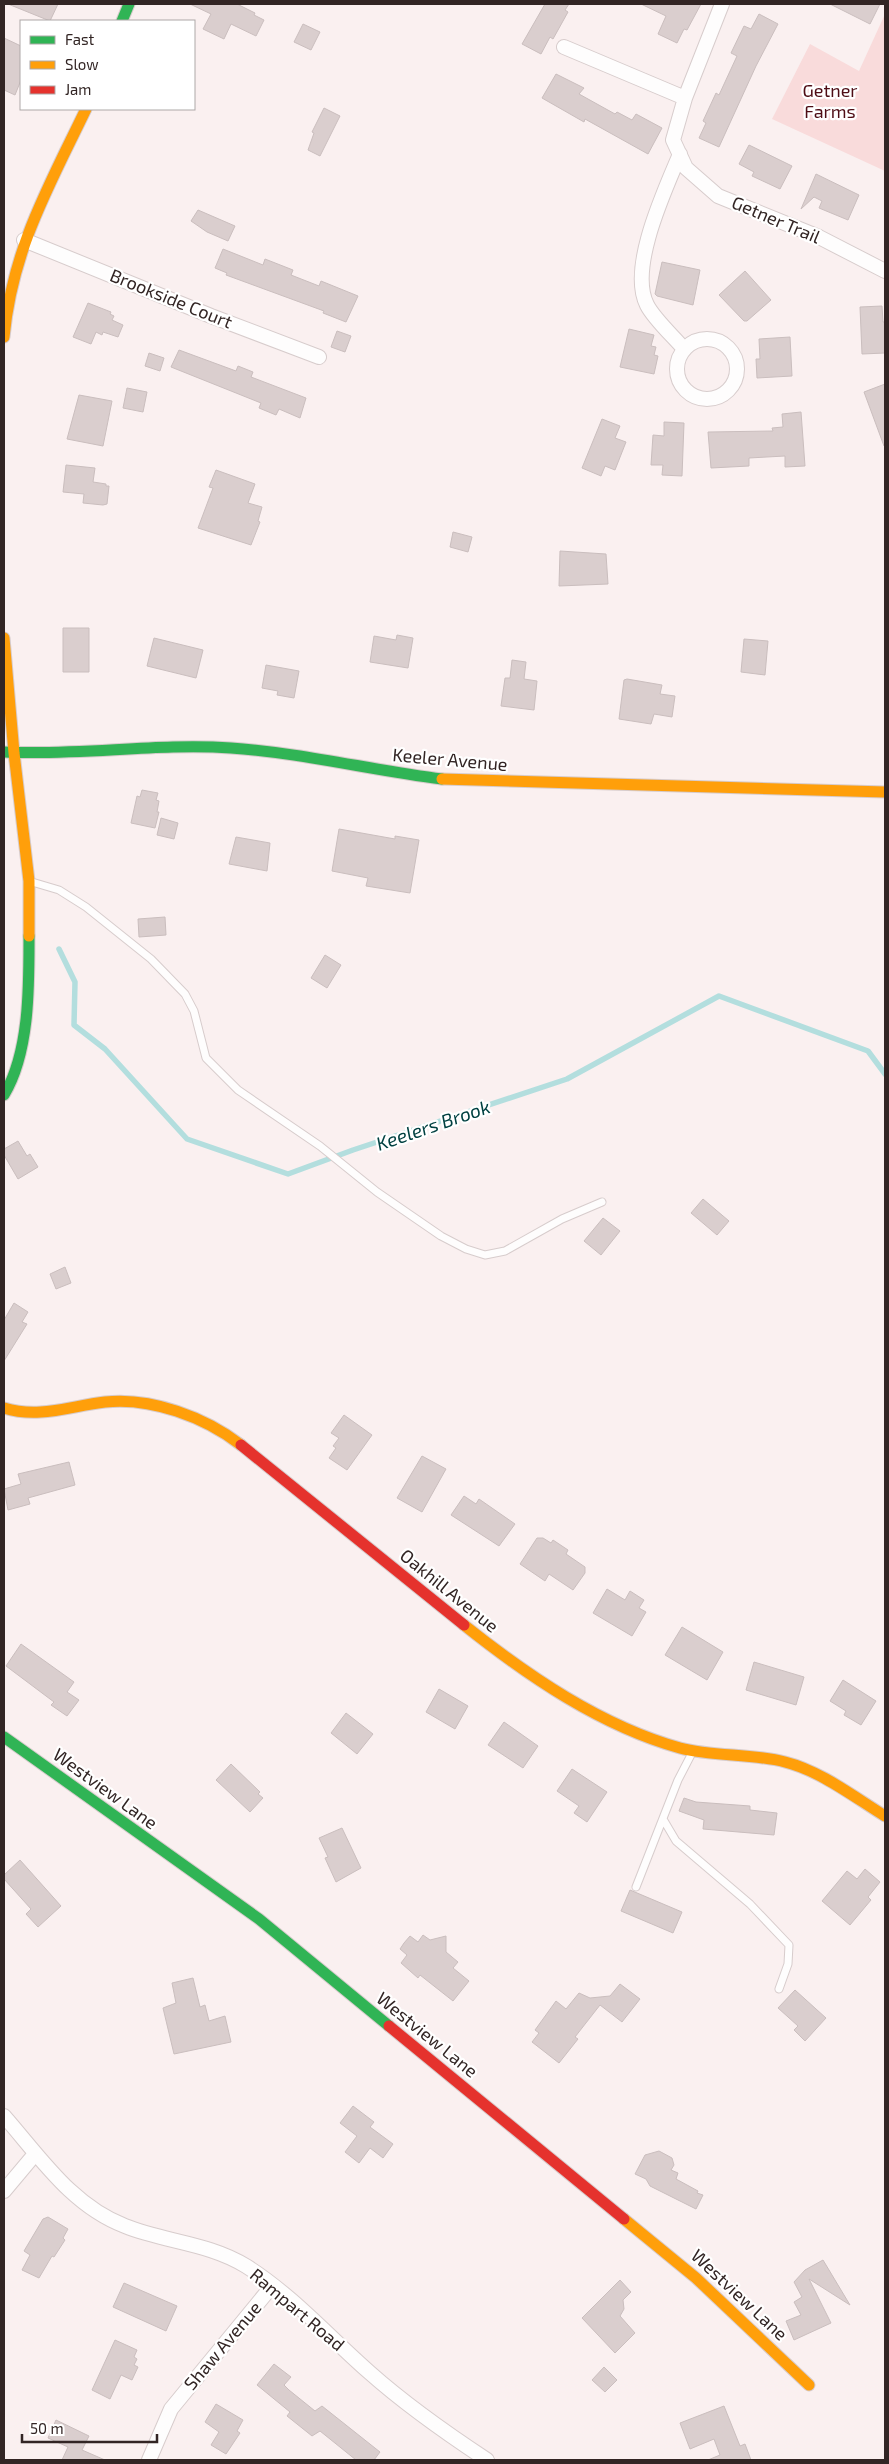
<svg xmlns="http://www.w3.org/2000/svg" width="889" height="2464" viewBox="0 0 889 2464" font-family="'Exo 2',sans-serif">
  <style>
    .green { fill: #f9dbdb }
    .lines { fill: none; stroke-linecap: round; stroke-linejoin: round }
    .stream { stroke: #b3dede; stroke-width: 5.5 }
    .building { fill: #dacece; stroke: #cabebe }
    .lane-casing { stroke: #d7cccc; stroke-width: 9 }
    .street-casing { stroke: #d7cccc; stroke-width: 16 }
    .fast-casing { stroke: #d7cccc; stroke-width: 13 }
    .slow-casing { stroke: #d7cccc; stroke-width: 13 }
    .jam-casing { stroke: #d7cccc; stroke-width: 13 }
    .lane { stroke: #fefdfd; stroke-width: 7 }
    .street { stroke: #fefdfd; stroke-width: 14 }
    .fast { stroke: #30b455; stroke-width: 11 }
    .slow { stroke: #ff9f0a; stroke-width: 11 }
    .jam { stroke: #e5322d; stroke-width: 11 }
    .labels { text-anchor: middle; stroke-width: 4.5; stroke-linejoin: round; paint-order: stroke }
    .park-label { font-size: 18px; fill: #4e0d15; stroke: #fff }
    .street-label { font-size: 18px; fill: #322524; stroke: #fff }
    .water-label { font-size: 19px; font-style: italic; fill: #004141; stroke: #fff }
  </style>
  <rect width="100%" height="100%" fill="#faf0f0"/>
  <!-- green -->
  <path class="green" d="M 885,14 L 885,171 L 772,119 L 810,44 L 859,71 Z"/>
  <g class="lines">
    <!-- stream -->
    <path class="stream" d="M 59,949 L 75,982 L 74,1025 L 105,1049 L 187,1139 L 288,1174 L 353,1150 L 567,1079 L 719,996 L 868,1051 L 885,1074"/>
  </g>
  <!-- building -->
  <path class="building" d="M 8,4 L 58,4 L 50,21 Z
    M 190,4 L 237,4 L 255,13 L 254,15 L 264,20 L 256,36 L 231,24 L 224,39 L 203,29 L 211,14 Z
    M 545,4 L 569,4 L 565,10 L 568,12 L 553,39 L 550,37 L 541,54 L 522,44 Z
    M 641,4 L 701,4 L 687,30 L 684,29 L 677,43 L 658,34 L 666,16 Z
    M 830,4 L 880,4 L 870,24 Z
    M 759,14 L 778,24 L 756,66 L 719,147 L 699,138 L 706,123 L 703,121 L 716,93 L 719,95 L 737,56 L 731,53 L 744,26 L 751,29 Z
    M 303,24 L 320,32 L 311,50 L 294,42 Z
    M 4,38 L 21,46 L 21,80 L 15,95 L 4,90 Z
    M 556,74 L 584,88 L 579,94 L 615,114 L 617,112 L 632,120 L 636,114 L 662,128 L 648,154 L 585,119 L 584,122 L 542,98 Z
    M 324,108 L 340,116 L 320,156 L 308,150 L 314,133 L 312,132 Z
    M 749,145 L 792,166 L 780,189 L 752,176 L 754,172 L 739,164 Z
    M 816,174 L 859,195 L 848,220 L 819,208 L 822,201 L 814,197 L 801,209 Z
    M 198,210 L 235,226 L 228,241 L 207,232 L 191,221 Z
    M 223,249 L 263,265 L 265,259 L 293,270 L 291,275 L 319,286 L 321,281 L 358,296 L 346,322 L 323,313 L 324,311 L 226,275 L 227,273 L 215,268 Z
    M 662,262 L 700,270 L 693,305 L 657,296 L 655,294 Z
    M 745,271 L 771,300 L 747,321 L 744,321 L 719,295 Z
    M 88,303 L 111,312 L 110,314 L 114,316 L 112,320 L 123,325 L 118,337 L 103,332 L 102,335 L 96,332 L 91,344 L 73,337 Z
    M 882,306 L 883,322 L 885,322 L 885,353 L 862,354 L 860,307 Z
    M 629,329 L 654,335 L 651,346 L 656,347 L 654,355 L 658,356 L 654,374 L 620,367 Z
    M 337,331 L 351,336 L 345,352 L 331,347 Z
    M 790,337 L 792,376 L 757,378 L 756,359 L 760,359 L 759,339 Z
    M 179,350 L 236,371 L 238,366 L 253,372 L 251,377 L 306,398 L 300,418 L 279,409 L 276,415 L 259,408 L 261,403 L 171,367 Z
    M 149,353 L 164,358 L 160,371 L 145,366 Z
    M 885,384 L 885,445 L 884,446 L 864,392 Z
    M 127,388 L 147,392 L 143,412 L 123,408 Z
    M 79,395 L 112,401 L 103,446 L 67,439 Z
    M 801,412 L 805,466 L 785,467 L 785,456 L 749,458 L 749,466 L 711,468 L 708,432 L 773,431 L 772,428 L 783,427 L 782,414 Z
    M 602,419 L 620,426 L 615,438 L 626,442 L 615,470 L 605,466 L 601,476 L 582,468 Z
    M 664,422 L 684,423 L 682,476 L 662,475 L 663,465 L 651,465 L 653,435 L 664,436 Z
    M 66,465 L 95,468 L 93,482 L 106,484 L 106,486 L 109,486 L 107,504 L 103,505 L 83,503 L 84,494 L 63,492 Z
    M 216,470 L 255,484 L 248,503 L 262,507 L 258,521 L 260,522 L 251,545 L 198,528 L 213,488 L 209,487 Z
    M 453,532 L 472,537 L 468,552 L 450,547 Z
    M 560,551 L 606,554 L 608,584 L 559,586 Z
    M 63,628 L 89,628 L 89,672 L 63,672 Z
    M 397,635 L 413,638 L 408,668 L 370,662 L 374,636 L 396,640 Z
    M 154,638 L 203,650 L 196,678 L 147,666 Z
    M 744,639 L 768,641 L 765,675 L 741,672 Z
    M 512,660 L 526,662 L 524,679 L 537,681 L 534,710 L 501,706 L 505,678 L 510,678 Z
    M 266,665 L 299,671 L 294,698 L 277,695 L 278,691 L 262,688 Z
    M 627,679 L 662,685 L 660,694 L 675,696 L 672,717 L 654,714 L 651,724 L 619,719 L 624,680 Z
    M 142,790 L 158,793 L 156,800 L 159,801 L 157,812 L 159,812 L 155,828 L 131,823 L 137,796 L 140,797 Z
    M 161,818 L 178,823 L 174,839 L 157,835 Z
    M 339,829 L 395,839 L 395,836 L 419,840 L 410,893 L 366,886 L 368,878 L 332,871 Z
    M 236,837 L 270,843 L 267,871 L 229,864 Z
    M 165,917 L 166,935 L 139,937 L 138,919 Z
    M 325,955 L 341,965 L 327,988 L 311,978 Z
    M 18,1141 L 27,1156 L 30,1154 L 38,1167 L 18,1179 L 4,1155 L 4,1149 Z
    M 703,1199 L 729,1221 L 717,1235 L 691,1213 Z
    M 603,1218 L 620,1231 L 601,1255 L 584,1241 Z
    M 65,1267 L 71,1283 L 56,1289 L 50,1274 Z
    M 14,1303 L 28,1312 L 22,1322 L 27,1324 L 4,1361 L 4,1320 Z
    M 344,1415 L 372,1435 L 347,1470 L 329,1458 L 336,1448 L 333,1446 L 339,1438 L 331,1433 Z
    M 422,1456 L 446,1469 L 422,1512 L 397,1498 Z
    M 69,1462 L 75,1485 L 28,1498 L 30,1504 L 8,1510 L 4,1489 L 21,1484 L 18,1474 Z
    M 464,1496 L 476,1504 L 479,1499 L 515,1524 L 499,1546 L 451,1515 Z
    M 537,1538 L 543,1538 L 551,1543 L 553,1540 L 568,1550 L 566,1554 L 585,1567 L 585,1573 L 573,1590 L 549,1574 L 545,1581 L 520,1564 Z
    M 607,1589 L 625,1600 L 630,1591 L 644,1600 L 639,1608 L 646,1612 L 632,1636 L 593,1613 Z
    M 682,1627 L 723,1652 L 707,1680 L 665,1655 Z
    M 21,1644 L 74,1682 L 67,1692 L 79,1700 L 67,1716 L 51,1705 L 54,1702 L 6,1666 Z
    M 754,1662 L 804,1677 L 796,1705 L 746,1690 Z
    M 843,1680 L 876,1701 L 861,1725 L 844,1715 L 846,1711 L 830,1701 Z
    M 439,1689 L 468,1706 L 455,1729 L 426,1712 Z
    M 346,1713 L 373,1734 L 357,1754 L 331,1733 Z
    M 504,1722 L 538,1746 L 523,1768 L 488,1745 Z
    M 231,1764 L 260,1792 L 258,1794 L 263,1798 L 250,1812 L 216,1780 Z
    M 572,1769 L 607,1792 L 587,1822 L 574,1813 L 579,1806 L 557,1791 Z
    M 684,1798 L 696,1802 L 750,1806 L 750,1810 L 777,1813 L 774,1835 L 703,1829 L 704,1820 L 679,1811 Z
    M 342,1828 L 361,1868 L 336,1882 L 325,1858 L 328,1857 L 319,1838 Z
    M 20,1860 L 61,1906 L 38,1927 L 26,1914 L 31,1909 L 4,1879 L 4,1875 Z
    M 865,1869 L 880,1882 L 868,1897 L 871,1900 L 850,1925 L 822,1901 L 847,1871 L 857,1879 Z
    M 630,1890 L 682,1912 L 673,1933 L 621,1911 Z
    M 423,1935 L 430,1940 L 446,1936 L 446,1952 L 458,1962 L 453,1968 L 469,1981 L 453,2001 L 420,1975 L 418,1978 L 401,1963 L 407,1955 L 400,1949 L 404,1943 L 410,1936 L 418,1942 Z
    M 193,1978 L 200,2007 L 205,2005 L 209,2021 L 225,2016 L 231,2042 L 174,2054 L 163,2008 L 176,2003 L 172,1983 Z
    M 620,1984 L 640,1999 L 622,2022 L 600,2005 L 575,2037 L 578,2039 L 559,2063 L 532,2042 L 539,2033 L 535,2030 L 556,2001 L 566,2009 L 579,1993 L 590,1998 L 610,1996 Z
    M 795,1990 L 826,2018 L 805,2041 L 794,2030 L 798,2026 L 778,2008 Z
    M 353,2106 L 374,2122 L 370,2127 L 393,2144 L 383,2158 L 370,2148 L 359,2163 L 345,2152 L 357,2136 L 340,2123 Z
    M 659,2151 L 672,2158 L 674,2165 L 671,2170 L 678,2173 L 676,2179 L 698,2191 L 697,2193 L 703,2195 L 696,2209 L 650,2186 L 646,2179 L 635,2174 L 645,2155 Z
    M 48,2217 L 68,2229 L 63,2238 L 65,2240 L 54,2257 L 52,2256 L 39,2278 L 22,2270 L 30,2255 L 24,2251 L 43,2219 Z
    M 823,2260 L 850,2305 L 809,2279 L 831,2323 L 794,2340 L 786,2321 L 801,2315 L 794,2302 L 802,2297 L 794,2282 L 805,2270 Z
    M 620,2280 L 631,2292 L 623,2300 L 624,2309 L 620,2316 L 635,2333 L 615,2353 L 582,2318 Z
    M 124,2283 L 177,2306 L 166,2331 L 113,2307 Z
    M 115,2340 L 137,2350 L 134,2357 L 137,2359 L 134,2365 L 138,2367 L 132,2380 L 121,2375 L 110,2399 L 92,2390 Z
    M 274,2364 L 291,2377 L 284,2385 L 289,2390 L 315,2411 L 322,2406 L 380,2452 L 374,2460 L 356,2460 L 320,2431 L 312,2436 L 287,2416 L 290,2412 L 257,2385 Z
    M 604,2367 L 617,2380 L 605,2392 L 592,2380 Z
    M 216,2404 L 243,2420 L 237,2431 L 240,2433 L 226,2454 L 211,2445 L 219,2432 L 205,2422 Z
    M 724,2406 L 740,2446 L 745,2444 L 751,2460 L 708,2460 L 720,2455 L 714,2439 L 690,2449 L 680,2423 Z
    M 56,2420 L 89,2436 L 82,2450 L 105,2460 L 62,2460 L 68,2447 L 48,2438 Z"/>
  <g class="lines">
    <defs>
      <path id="lane" d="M 32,882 L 59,890 L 86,907 L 151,959 L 185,994 L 194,1011 L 206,1058 L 238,1090 L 320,1146 L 377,1192 L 441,1236 L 466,1249 L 485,1255 L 505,1251 L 562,1219 L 602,1202
        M 663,1819 L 676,1841 L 750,1904 L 789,1945 L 788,1964 L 779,1989
        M 636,1887 L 678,1780 L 692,1753"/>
      <path id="street" d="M 722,4 L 685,98 L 673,140 L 686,168 L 718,196 L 819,237 L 885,271
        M 564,47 L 685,98
        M 680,154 C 665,190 628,268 647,305 C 654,319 674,337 684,349
        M 24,240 L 211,316 L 319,357
        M677 369a30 30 0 1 1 60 0a30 30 0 1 1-60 0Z
        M 4,2116 C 40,2157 72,2206 125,2226 C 165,2242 209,2243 246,2266 C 292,2295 329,2337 369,2372 C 406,2405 446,2433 487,2460
        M 4,2191 L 35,2154
        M 149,2460 L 171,2409 L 272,2286"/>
      <path id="fast" d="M 122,21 L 129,4
        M 4,752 C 80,756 156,743 231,748 C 302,753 371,770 442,779
        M 4,1095 C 30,1052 29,985 29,936
        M 4,1737 L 259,1919 L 389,2026"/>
      <path id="slow" d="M 4,337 C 12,250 49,186 86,109
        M 4,638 L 14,753 L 29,881 L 29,936
        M 442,779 L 885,792
        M 4,1408 C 39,1419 70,1406 105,1402 C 151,1397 205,1417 241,1445
        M 464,1625 C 528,1676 601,1726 680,1748 C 714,1757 751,1753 785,1762 C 821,1771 854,1797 885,1816
        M 624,2219 L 696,2278 L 809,2385"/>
      <path id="jam" d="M 241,1445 L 464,1625
        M 389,2026 L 624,2219"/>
    </defs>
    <!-- lane casing -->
    <use href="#lane" class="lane-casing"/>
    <!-- street casing -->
    <use href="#street" class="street-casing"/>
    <!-- fast casing -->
    <use href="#fast" class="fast-casing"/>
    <!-- slow casing -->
    <use href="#slow" class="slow-casing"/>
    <!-- jam casing -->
    <use href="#jam" class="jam-casing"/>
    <!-- lane -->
    <use href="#lane" class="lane"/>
    <!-- street -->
    <use href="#street" class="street"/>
    <!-- fast -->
    <use href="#fast" class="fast"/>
    <!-- slow -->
    <use href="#slow" class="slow"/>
    <!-- jam -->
    <use href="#jam" class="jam"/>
  </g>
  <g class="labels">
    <!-- park labels -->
    <g class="park-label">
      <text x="830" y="97">Getner<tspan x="830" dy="21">Farms</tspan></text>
    </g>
    <!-- street labels -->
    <g class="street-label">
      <text transform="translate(776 220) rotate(23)" y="6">Getner Trail</text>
      <text transform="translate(171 299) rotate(22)" y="6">Brookside Court</text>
      <text transform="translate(450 760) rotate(5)" y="6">Keeler Avenue</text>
      <text transform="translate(449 1591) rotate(39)" y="6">Oakhill Avenue</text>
      <text transform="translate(105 1789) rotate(36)" y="6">Westview Lane</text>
      <text transform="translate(427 2035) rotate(39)" y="6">Westview Lane</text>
      <text transform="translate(739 2295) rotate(43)" y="6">Westview Lane</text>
      <text transform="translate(297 2310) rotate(40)" y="6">Rampart Road</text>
      <text transform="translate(223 2346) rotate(-50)" y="6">Shaw Avenue</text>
    </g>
    <!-- water labels -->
    <g class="water-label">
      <text transform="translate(433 1125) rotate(-19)" y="7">Keelers Brook</text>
    </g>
  </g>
  <!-- border -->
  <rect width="889" height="2464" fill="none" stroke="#322524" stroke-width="10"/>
  <!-- legend -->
  <rect x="20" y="20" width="175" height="90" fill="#ffffff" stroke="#ada8a7"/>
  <rect x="30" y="36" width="25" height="8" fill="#30b455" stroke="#ada8a7"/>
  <text x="65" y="45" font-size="15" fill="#322524">Fast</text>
  <rect x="30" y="61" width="25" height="8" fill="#ff9f0a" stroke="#ada8a7"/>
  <text x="65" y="70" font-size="15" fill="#322524">Slow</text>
  <rect x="30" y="86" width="25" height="8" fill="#e5322d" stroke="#ada8a7"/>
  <text x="65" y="95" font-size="15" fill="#322524">Jam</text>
  <!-- scale -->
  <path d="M22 2434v8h135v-8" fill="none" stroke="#322524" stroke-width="2.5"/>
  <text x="30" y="2434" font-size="15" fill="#322524" stroke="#ffffff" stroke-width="4" paint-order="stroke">50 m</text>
</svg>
